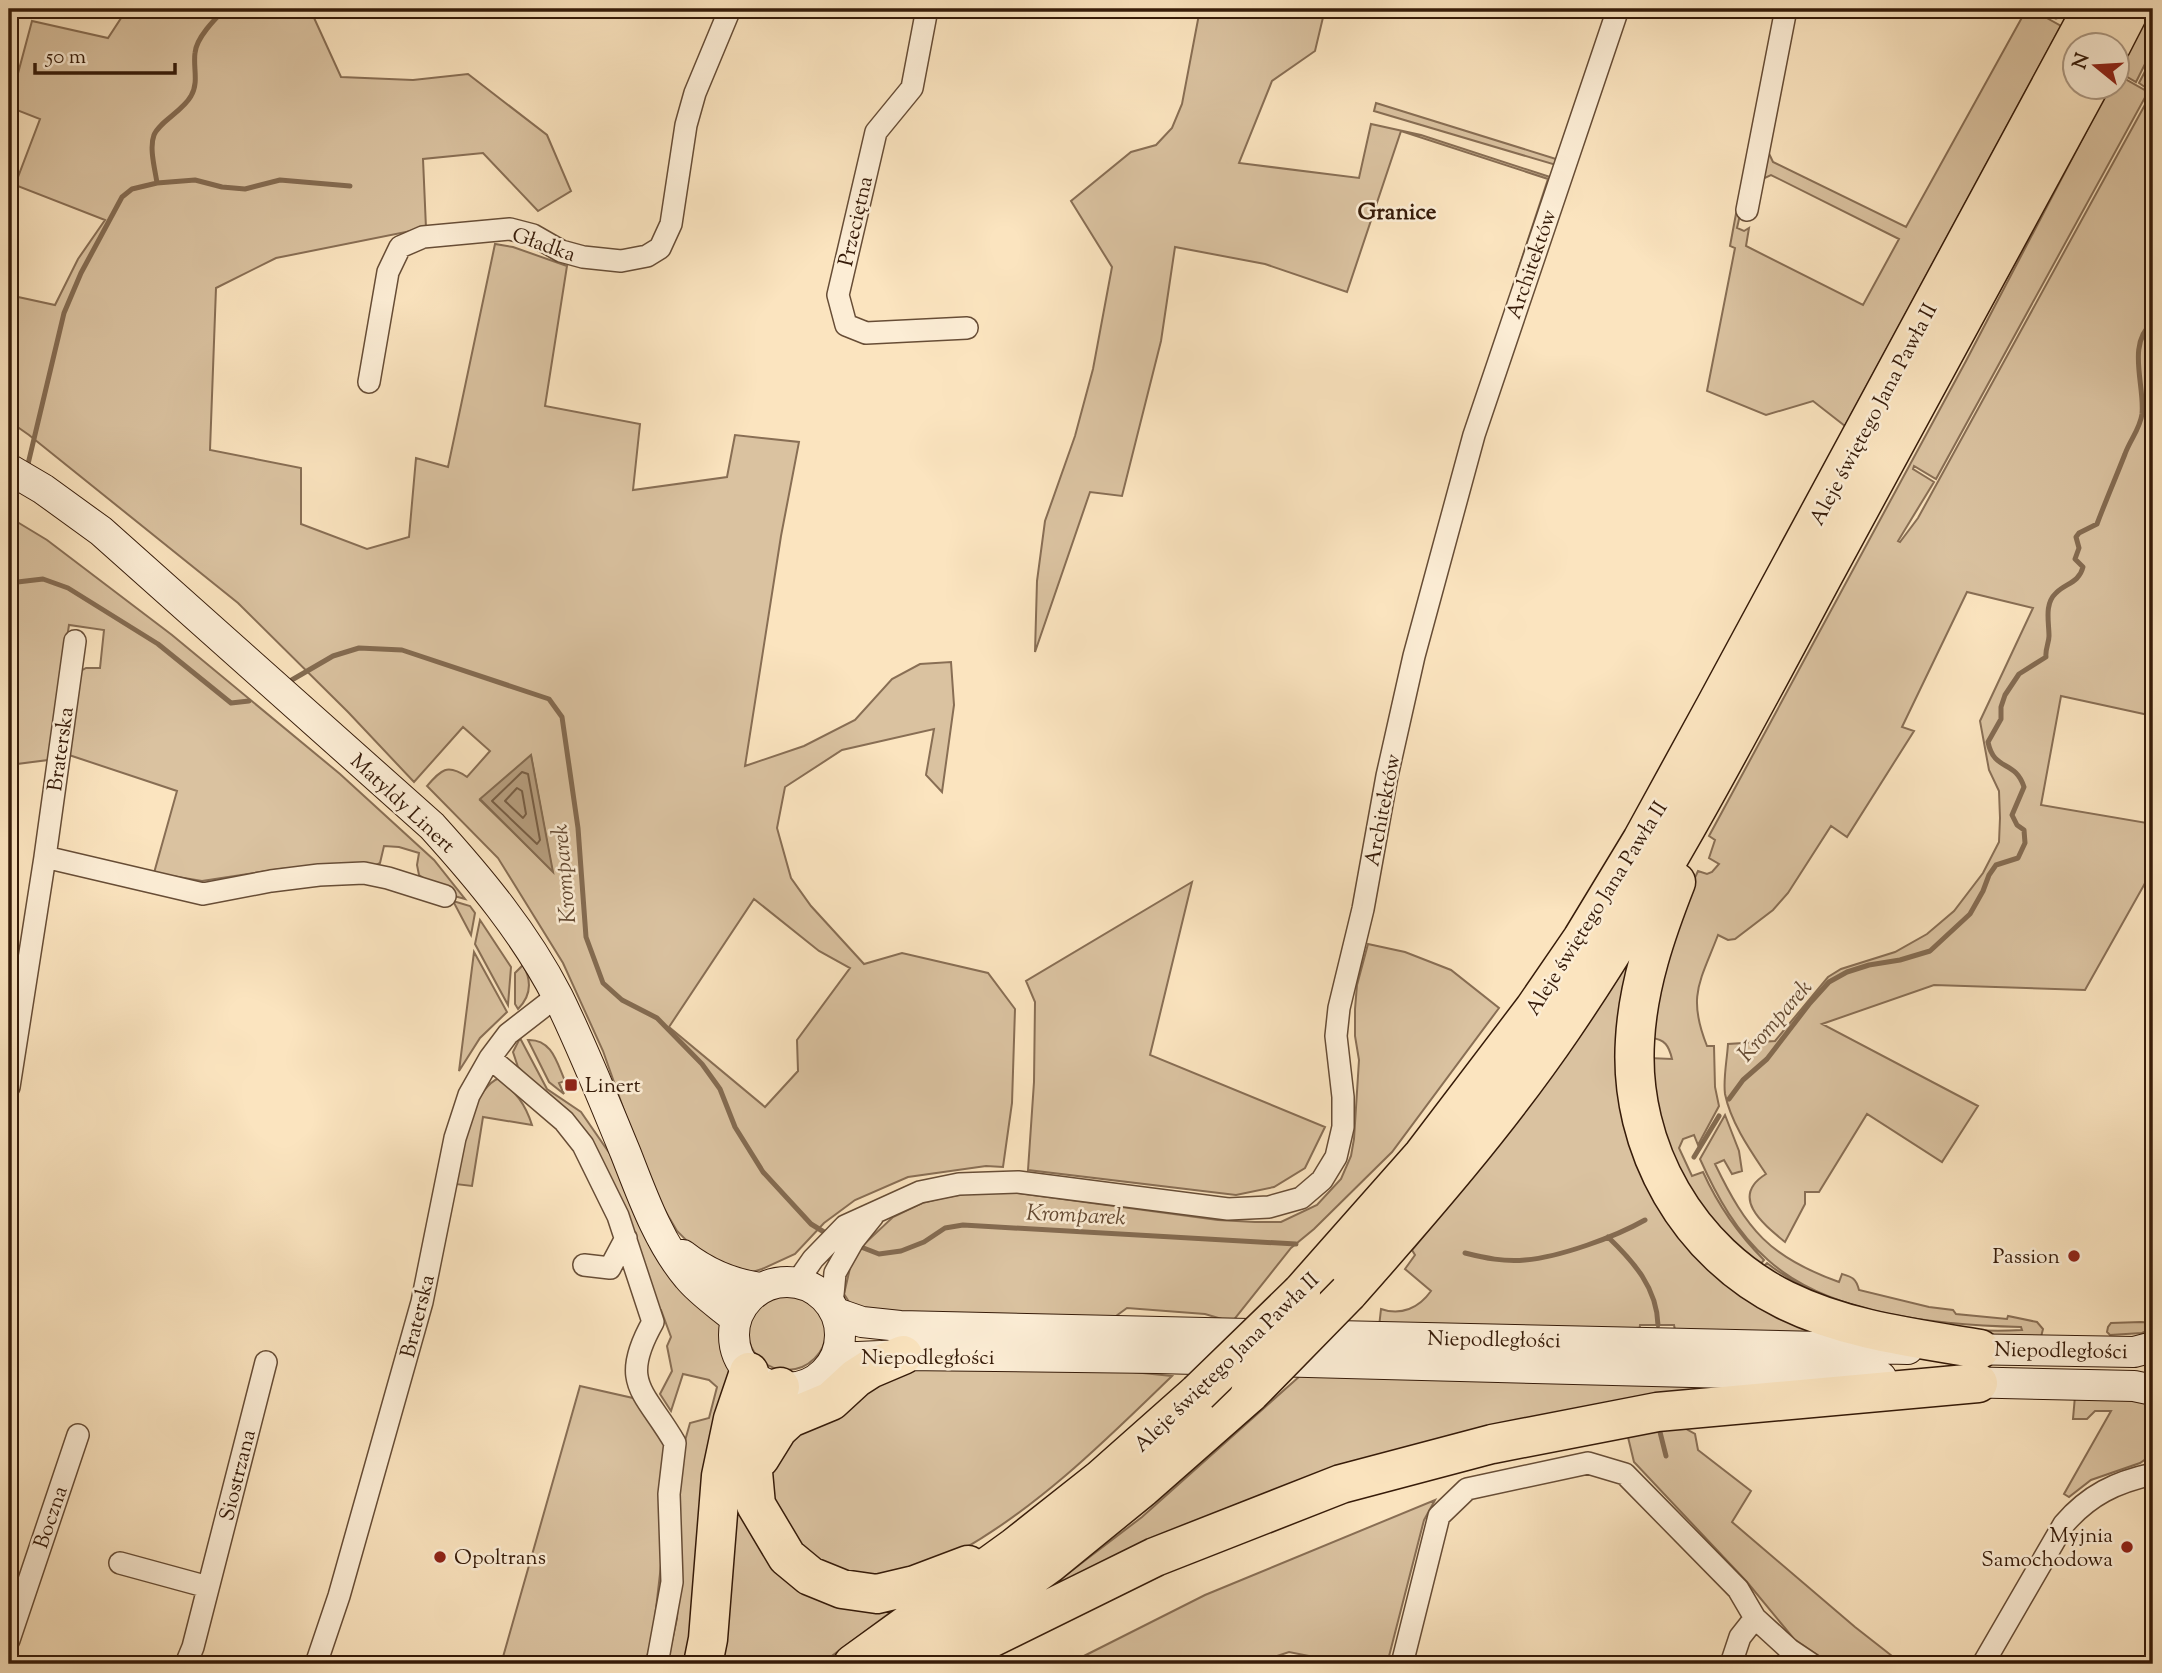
<svg xmlns="http://www.w3.org/2000/svg" width="2162" height="1673" viewBox="0 0 2162 1673" font-family="'Sorts Mill Goudy',serif">
  <style>
    .green { fill: #dac2a0; stroke: #886e54; stroke-width: 2; fill-rule: evenodd }
    .water { fill: #b8a081; stroke: #846b51; stroke-width: 2 }
    .lines { fill: none; stroke-linecap: round; stroke-linejoin: round }
    .shore { stroke: #775e45; stroke-width: 2 }
    .stream { stroke: #846b51; stroke-width: 5 }
    .street-casing { stroke: #674d36; stroke-width: 24 }
    .secondary-casing { stroke: #361b09; stroke-width: 32 }
    .highway-casing { stroke: #361b09; stroke-width: 41 }
    .street { stroke: #fcedd5; stroke-width: 21 }
    .secondary { stroke: #fcedd5; stroke-width: 30 }
    .highway { stroke: #fbe4bf; stroke-width: 38 }
    .highway-bridge-casing { stroke: #361b09; stroke-width: 41; stroke-linecap: butt }
    .highway-bridge { stroke: #fbe4bf; stroke-width: 38 }
    .poi-dot { fill: #8f2418; stroke: #fcedd5; stroke-width: 2.5 }
    .labels { text-anchor: middle; stroke-width: 5; stroke-linejoin: round; paint-order: stroke }
    .street-label { font-size: 21px; fill: #361b09; stroke: #fcedd5 }
    .poi-label { font-size: 21px; fill: #361b09; stroke: #fcedd5; text-anchor: start }
    .neighbourhood-label { font-size: 23px; font-weight: bold; fill: #361b09; stroke: #fcedd5 }
    .water-label { font-size: 23px; font-style: italic; fill: #644a33; stroke: #fcedd5 }
  </style>
  <rect width="100%" height="100%" fill="#fbe4bf"/>
  <filter id="stains"><feTurbulence type="fractalNoise" baseFrequency=".00286" numOctaves="4"/><feColorMatrix values="0 0 0 0 .2 0 0 0 0 .09 0 0 0 0 .02 0 0 0 .5 -.17"/></filter>
  <radialGradient id="worn" r=".72"><stop offset=".6" stop-color="#630" stop-opacity="0"/><stop offset="1" stop-color="#630" stop-opacity=".3"/></radialGradient>
  <!-- green -->
  <path class="green" d="M 127,9 L 310,9 L 341,77 L 413,80 L 468,74 L 547,135 L 571,191 L 538,211 L 483,153 L 423,159 L 426,228 L 276,258 L 216,288 L 210,450 L 301,468 L 301,524 L 367,549 L 409,537 L 416,458 L 448,467 L 495,244 L 513,247 L 567,266 L 545,406 L 640,424 L 633,490 L 727,477 L 735,435 L 799,442 L 781,536 L 745,766 L 804,746 L 855,720 L 892,679 L 920,664 L 951,662 L 954,705 L 942,792 L 926,775 L 934,729 L 842,750 L 785,787 L 777,828 L 791,878 L 811,906 L 864,964 L 902,953 L 988,973 L 1015,1009 L 1012,1103 L 1003,1167 L 986,1166 L 908,1177 L 855,1200 L 824,1223 L 795,1254 L 762,1269 L 746,1274 L 696,1250 L 677,1231 L 663,1207 L 642,1161 L 603,1051 L 563,963 L 498,858 L 427,786 C 441,770 447,763 467,777 L 490,751 L 463,727 L 414,782 L 348,712 L 238,603 L 29,435 L 9,421 L 9,295 L 55,305 L 78,259 L 105,220 L 15,185 L 40,119 L 9,107 L 32,21 L 108,38 ZM 531,756 L 552,870 L 480,800 ZM 754,899 L 819,951 L 850,968 L 797,1040 L 798,1071 L 765,1107 L 669,1027 Z
    M 1200,9 L 1325,9 L 1315,51 L 1272,81 L 1239,163 L 1359,178 L 1371,124 L 1421,135 L 1553,178 L 1524,272 L 1517,273 L 1548,179 L 1401,131 L 1347,292 L 1265,264 L 1175,247 L 1161,341 L 1122,496 L 1090,492 L 1035,652 L 1037,581 L 1045,521 L 1075,436 L 1093,369 L 1112,267 L 1071,201 L 1131,152 L 1156,145 L 1172,128 L 1182,104 Z
    M 2021,9 L 2050,9 L 2045,17 L 2061,26 L 1845,426 L 1813,401 L 1766,415 L 1707,391 L 1735,248 L 1730,246 L 1738,203 L 1742,206 L 1737,228 L 1744,231 L 1749,228 L 1746,246 L 1863,305 L 1899,239 L 1771,175 L 1758,181 L 1765,145 L 1773,162 L 1906,227 L 2025,12 Z
    M 2151,9 L 2153,9 L 2153,55 L 2150,54 L 2136,82 L 2122,74 L 2120,76 L 2148,92 L 1936,479 L 1914,466 L 1913,469 L 1934,482 L 1898,541 L 1900,542 L 1918,518 L 2152,92 L 2139,83 L 2153,56 L 2153,716 L 2061,696 L 2041,805 L 2153,824 L 2153,869 L 2085,990 L 1934,985 L 1822,1024 L 1978,1106 L 1942,1162 L 1867,1114 L 1819,1192 L 1805,1192 L 1805,1204 L 1785,1242 C 1763,1224 1729,1197 1766,1174 C 1750,1150 1731,1123 1725,1094 C 1723,1079 1727,1060 1728,1044 L 1775,1041 L 1828,977 L 1841,969 L 1895,952 L 1927,934 L 1954,911 L 1983,873 L 1999,842 L 2000,818 L 1999,791 L 1989,770 L 1980,721 L 2033,608 L 1967,592 L 1902,727 L 1914,731 L 1847,837 L 1831,826 L 1788,893 L 1773,910 L 1735,939 L 1728,940 L 1718,935 C 1700,982 1687,996 1707,1046 L 1714,1046 L 1715,1087 L 1719,1106 L 1698,1145 L 1694,1135 L 1683,1139 L 1679,1148 L 1692,1176 L 1703,1172 C 1718,1205 1738,1234 1764,1260 L 1759,1266 L 1762,1268 L 1767,1263 C 1829,1312 1942,1335 2022,1330 L 2021,1327 C 1941,1325 1830,1316 1768,1260 C 1737,1233 1717,1197 1700,1159 L 1725,1115 L 1739,1151 L 1742,1171 L 1732,1174 L 1724,1160 L 1715,1164 C 1747,1230 1769,1257 1839,1282 L 1842,1274 C 1852,1277 1856,1278 1859,1290 L 1929,1307 L 1953,1310 L 1956,1314 L 2007,1319 L 2008,1316 L 2037,1322 L 2043,1329 L 2041,1337 L 2029,1340 C 1971,1337 1912,1334 1856,1317 C 1735,1282 1654,1196 1644,1069 L 1649,1068 L 1649,1058 L 1672,1059 C 1669,1046 1665,1039 1651,1038 C 1658,979 1673,924 1698,871 L 1707,874 L 1712,872 L 1719,864 L 1709,858 L 1715,840 L 1709,836 L 1966,361 L 2109,88 L 2116,88 L 2117,72 Z
    M 1376,103 L 1556,159 L 1556,165 L 1374,111 Z
    M 9,517 L 47,540 L 172,635 L 340,774 L 434,860 L 465,899 L 447,894 L 419,875 L 417,865 L 419,853 L 399,847 L 384,846 L 380,863 L 369,869 L 326,865 L 280,869 L 202,881 L 154,873 L 177,791 L 66,754 L 79,672 L 86,668 L 100,668 L 104,630 L 69,625 L 48,760 L 9,765 Z
    M 1192,882 L 1150,1055 L 1325,1127 L 1305,1168 L 1274,1187 L 1236,1195 L 1028,1170 L 1034,1082 L 1035,1002 L 1026,981 Z
    M 453,901 L 470,906 L 475,913 L 471,935 Z
    M 480,920 L 511,967 L 508,1005 L 475,944 Z
    M 1368,944 L 1405,952 L 1451,970 L 1499,1008 L 1392,1152 L 1314,1229 L 1291,1248 L 1232,1322 L 1205,1314 L 1127,1308 L 1116,1316 L 907,1318 L 851,1305 L 844,1294 L 850,1268 L 861,1247 L 893,1217 L 922,1203 L 942,1198 L 970,1193 L 1018,1193 L 1218,1220 L 1255,1222 L 1281,1222 L 1317,1205 L 1341,1179 L 1351,1156 L 1354,1139 L 1359,1060 L 1355,1036 L 1355,1009 L 1357,985 Z
    M 1637,949 L 1655,1183 L 1855,1336 L 1676,1335 L 1674,1325 L 1640,1325 L 1639,1334 L 1379,1327 L 1381,1309 C 1401,1316 1419,1308 1431,1291 L 1405,1269 L 1415,1255 L 1412,1250 L 1508,1134 Z
    M 474,952 L 507,1012 L 480,1038 L 459,1071 Z
    M 523,965 C 532,981 531,996 518,1009 L 515,1004 L 515,973 Z
    M 520,1038 L 547,1089 L 581,1112 L 610,1154 L 641,1224 L 722,1323 L 724,1345 L 735,1371 L 692,1664 L 667,1664 L 677,1618 L 680,1566 L 678,1504 L 681,1455 L 690,1423 L 709,1418 L 717,1387 L 709,1380 L 683,1374 L 671,1411 L 660,1394 L 672,1371 L 667,1346 L 671,1337 L 661,1310 L 651,1307 L 646,1269 L 538,1087 L 518,1067 L 513,1052 Z
    M 528,1040 C 552,1039 557,1063 565,1081 L 559,1083 L 564,1094 L 549,1082 Z
    M 499,1078 C 516,1093 525,1103 532,1125 L 483,1117 L 472,1186 L 455,1184 C 462,1155 469,1091 499,1078 Z
    M748 1331a39 39 0 1 1 78 0a39 39 0 1 1-78 0Z
    M 2141,1322 L 2153,1323 L 2153,1328 L 2142,1333 L 2110,1335 L 2107,1332 L 2108,1327 L 2111,1323 Z
    M 902,1369 L 1123,1371 L 1172,1376 C 1106,1440 1040,1506 960,1551 C 942,1561 922,1573 902,1577 C 880,1581 855,1578 835,1569 C 822,1562 809,1558 801,1546 C 773,1504 764,1501 775,1449 Z
    M 1301,1375 L 1789,1386 L 1608,1409 L 1003,1623 L 1142,1517 Z
    M 580,1386 L 646,1401 L 675,1443 L 653,1635 L 645,1664 L 501,1664 Z
    M 2075,1396 L 2144,1399 L 2153,1403 L 2153,1454 L 2140,1463 L 2091,1480 L 2069,1497 L 2064,1494 L 2111,1411 L 2095,1411 L 2087,1419 L 2073,1419 Z
    M 1679,1425 L 1695,1434 L 1698,1450 L 1751,1491 L 1732,1522 L 1855,1627 L 1892,1656 L 1907,1664 L 1831,1664 L 1794,1639 L 1747,1582 L 1634,1462 L 1627,1433 Z
    M 733,1478 L 757,1539 L 903,1603 L 821,1664 L 715,1664 Z
    M 1435,1500 L 1424,1520 L 1387,1664 L 1349,1664 L 1289,1652 L 1253,1664 L 1068,1664 L 1205,1595 Z"/>
  <!-- water -->
  <path class="water" d="M 531,755 L 553,872 L 480,799 Z"/>
  <g class="lines">
    <!-- shore -->
    <path class="shore" d="M 522,772 L 528,774 L 540,840 L 537,844 L 492,801 Z
      M 517,788 L 522,791 L 526,814 L 523,818 L 505,801 Z"/>
    <!-- stream -->
    <path class="stream" d="M 2042,9 L 2056,17
      M 2149,67 L 2153,70
      M 157,183 L 195,180 L 222,187 L 245,189 L 280,180 L 350,186
      M 28,464 L 64,313 L 81,273 L 122,197 L 132,189 L 157,183 C 155,169 149,148 154,135 C 159,122 183,111 191,96 C 199,83 193,67 195,53 C 196,38 215,19 225,9
      M 9,534 L 16,508
      M 9,583 L 43,579 L 68,588 L 158,644 L 231,703 L 249,701
      M 290,681 L 333,656 L 359,648 L 402,650 L 549,699 L 562,717 L 578,828 L 586,937 L 603,983 L 622,1000 L 657,1018 L 702,1064 L 720,1089 L 735,1127 L 763,1172 L 811,1224 L 824,1232
      M 1729,1099 L 1743,1080 L 1767,1059 L 1810,1003 L 1829,982 L 1847,972 L 1869,965 L 1900,960 L 1930,951 L 1970,914 L 1983,891 L 1989,875 L 1996,865 L 2018,858 L 2025,843 L 2024,830 L 2017,825 L 2012,815 L 2024,787 C 2015,759 1994,772 1988,742 L 2001,719 L 2001,707 L 2005,695 L 2019,674 L 2046,657 C 2045,649 2049,643 2049,636 C 2049,622 2044,604 2056,593 C 2066,583 2079,583 2083,567 L 2075,559 L 2079,548 L 2076,537 L 2079,533 L 2097,524 C 2106,500 2116,477 2125,454 C 2130,440 2140,429 2142,414 C 2145,385 2126,344 2153,322
      M 1694,1157 L 1719,1116
      M 1608,1237 C 1634,1262 1657,1288 1658,1325
      M 861,1247 L 879,1254 L 901,1251 L 924,1242 L 945,1228 L 963,1225 L 1296,1244
      M 1465,1253 C 1485,1258 1504,1262 1525,1260 C 1560,1257 1615,1237 1645,1220
      M 1659,1428 L 1666,1456"/>
    <defs>
      <path id="street" d="M 927,9 L 912,88 L 876,132 L 838,295 L 846,325 L 866,333 L 967,328
        M 1747,210 L 1786,9
        M 369,382 L 388,272 L 400,247 L 423,237 L 510,229 L 533,235 L 561,251 L 583,257 L 621,261 L 647,256 L 660,248 L 671,224 L 686,125 L 695,93 L 730,9
        M 45,857 L 75,641
        M 490,1058 L 564,1121 L 583,1145 L 618,1216 L 653,1322 C 618,1384 645,1391 675,1443 L 669,1494 L 672,1582 L 657,1664
        M 9,1087 L 45,857 L 203,894 L 271,881 L 319,875 L 364,873 L 388,878 L 445,896
        M 584,1265 L 610,1268 L 626,1238
        M 797,1282 L 813,1259 L 845,1226 L 920,1192 L 959,1184 L 1018,1182 L 1228,1209 L 1269,1207 L 1301,1198 L 1322,1180 L 1336,1157 L 1343,1127 L 1343,1097 L 1336,1036 L 1339,1008 L 1363,909 L 1387,776 L 1414,656 L 1474,435 L 1618,9
        M 832,1305 L 835,1273 L 853,1241 L 873,1216
        M 120,1563 L 208,1587
        M 9,1640 L 78,1435
        M 186,1664 L 193,1647 L 266,1362
        M 316,1664 L 339,1596 L 422,1302 L 455,1138 L 469,1095 L 490,1058 L 508,1034 L 557,996
        M 1402,1664 L 1439,1516 L 1467,1489 L 1588,1463 L 1625,1474 L 1738,1589 L 1755,1618 L 1790,1650 L 1811,1664
        M 1731,1664 L 1740,1637 L 1755,1618
        M 1983,1664 L 2064,1524 C 2089,1495 2116,1482 2153,1474"/>
      <path id="secondary" d="M 9,469 L 43,489 L 101,531 L 432,826 C 480,879 525,933 558,997 C 583,1048 604,1101 626,1154 C 642,1195 659,1243 688,1277 C 701,1293 721,1306 736,1319
        M 683,1255 C 706,1273 732,1284 761,1288
        M734 1335a53 53 0 1 1 106 0a53 53 0 1 1-106 0Z
        M 836,1313 L 862,1322 L 900,1326 L 1908,1349
        M 1958,1349 L 2134,1352 L 2153,1347
        M 835,1358 L 903,1355 L 1157,1358 L 1881,1377
        M 1959,1382 L 2134,1386 L 2153,1390"/>
      <path id="highway" d="M 2111,46 L 2130,9
        M 1676,882 C 1656,933 1638,985 1635,1040 C 1628,1148 1689,1253 1785,1300 C 1846,1330 1914,1338 1980,1349
        M 1301,1293 L 1423,1155 L 1534,1009 L 1582,939 L 1642,840 L 1716,705 L 2092,9
        M 1348,1293 C 1424,1207 1499,1121 1563,1027 C 1661,883 1741,729 1823,576 C 1911,413 2000,251 2088,88
        M 780,1387 L 759,1419 L 754,1437 L 753,1472 L 756,1505 L 787,1557 L 810,1576 L 842,1589 L 877,1594 L 915,1585 L 968,1565
        M 760,1458 L 778,1429 L 790,1418 L 831,1401 L 856,1378 L 870,1369 L 903,1355
        M 703,1664 L 708,1639 L 721,1476 L 733,1419 L 749,1372
        M 853,1664 L 1015,1547 L 1101,1479 L 1198,1393
        M 910,1664 L 1050,1563 L 1142,1488 L 1250,1393
        M 938,1664 L 1155,1557 L 1341,1484 L 1492,1444 L 1657,1412 L 1978,1383"/>
    </defs>
    <!-- street casing -->
    <use href="#street" class="street-casing"/>
    <!-- secondary casing -->
    <use href="#secondary" class="secondary-casing"/>
    <!-- highway casing -->
    <use href="#highway" class="highway-casing"/>
    <!-- street -->
    <use href="#street" class="street"/>
    <!-- secondary -->
    <use href="#secondary" class="secondary"/>
    <!-- highway -->
    <use href="#highway" class="highway"/>
    <defs>
      <path id="highway-bridge" d="M 1198,1393 L 1301,1293
        M 1250,1393 L 1348,1293"/>
    </defs>
    <!-- highway-bridge casing -->
    <use href="#highway-bridge" class="highway-bridge-casing"/>
    <!-- highway-bridge -->
    <use href="#highway-bridge" class="highway-bridge"/>
  </g>
  <!-- markers -->
  <g class="poi-dot">
    <rect x="564" y="1078" width="14" height="14" rx="3.5"/>
    <circle cx="2074" cy="1256" r="7"/>
    <circle cx="2127" cy="1547" r="7"/>
    <circle cx="440" cy="1557" r="7"/>
  </g>
  <g class="labels">
    <!-- street labels -->
    <g class="street-label">
      <text transform="translate(855 221) rotate(-77)" y="7">Przeciętna</text>
      <text transform="translate(544 244) rotate(19)" y="7">Gładka</text>
      <text transform="translate(1531 264) rotate(-71)" y="7">Architektów</text>
      <text transform="translate(1873 414) rotate(-62)" y="7">Aleje świętego Jana Pawła II</text>
      <text transform="translate(60 749) rotate(-82)" y="7">Braterska</text>
      <text transform="translate(403 803) rotate(43)" y="7">Matyldy Linert</text>
      <text transform="translate(1382 810) rotate(-79)" y="7">Architektów</text>
      <text transform="translate(1596 908) rotate(-58)" y="7">Aleje świętego Jana Pawła II</text>
      <text transform="translate(417 1316) rotate(-76)" y="7">Braterska</text>
      <text transform="translate(1494 1339) rotate(1)" y="7">Niepodległości</text>
      <text transform="translate(2061 1350) rotate(1)" y="7">Niepodległości</text>
      <text x="928" y="1364">Niepodległości</text>
      <text transform="translate(1226 1362) rotate(-44)" y="7">Aleje świętego Jana Pawła II</text>
      <text transform="translate(237 1475) rotate(-76)" y="7">Siostrzana</text>
      <text transform="translate(50 1517) rotate(-71)" y="7">Boczna</text>
    </g>
    <!-- poi labels -->
    <g class="poi-label">
      <text x="585" y="1092">Linert</text>
      <text x="2060" y="1263" text-anchor="end">Passion</text>
      <text x="2113" y="1542" text-anchor="end">Myjnia<tspan x="2113" dy="24">Samochodowa</tspan></text>
      <text x="454" y="1564">Opoltrans</text>
    </g>
    <!-- neighbourhood labels -->
    <g class="neighbourhood-label">
      <text x="1397" y="219">Granice</text>
    </g>
    <!-- water labels -->
    <g class="water-label">
      <text transform="translate(563 874) rotate(-95)" y="8">Kromparek</text>
      <text transform="translate(1774 1020) rotate(-49)" y="8">Kromparek</text>
      <text transform="translate(1076 1214) rotate(3)" y="8">Kromparek</text>
    </g>
  </g>
  <!-- margin -->
  <rect width="2162" height="1673" fill="none" stroke="#fbe4bf" stroke-width="35"/>
  <rect x="10" y="10" width="2141" height="1652" fill="none" stroke="#361b09" stroke-width="3.5"/>
  <rect x="18" y="18" width="2127" height="1638" fill="none" stroke="#361b09" stroke-width="2"/>
  <!-- north arrow -->
  <g transform="translate(2096 66) rotate(288)"><circle r="33" fill="#fcedd5" stroke="#ad9983" stroke-width="2"/>
  <path d="M0-5L12 26L0 18L-12 26Z" fill="#8f2418"/>
  <text y="-10" font-size="19" font-weight="bold" text-anchor="middle" fill="#361b09">N</text>
  </g>
  <!-- scale -->
  <path d="M35 63v10h140v-10" fill="none" stroke="#361b09" stroke-width="3.5"/>
  <text x="46" y="63" font-size="21" fill="#361b09" stroke="#fcedd5" stroke-width="5" paint-order="stroke">50 m</text>
  <rect width="100%" height="100%" filter="url(#stains)"/>
  <rect width="100%" height="100%" fill="url(#worn)"/>
</svg>
